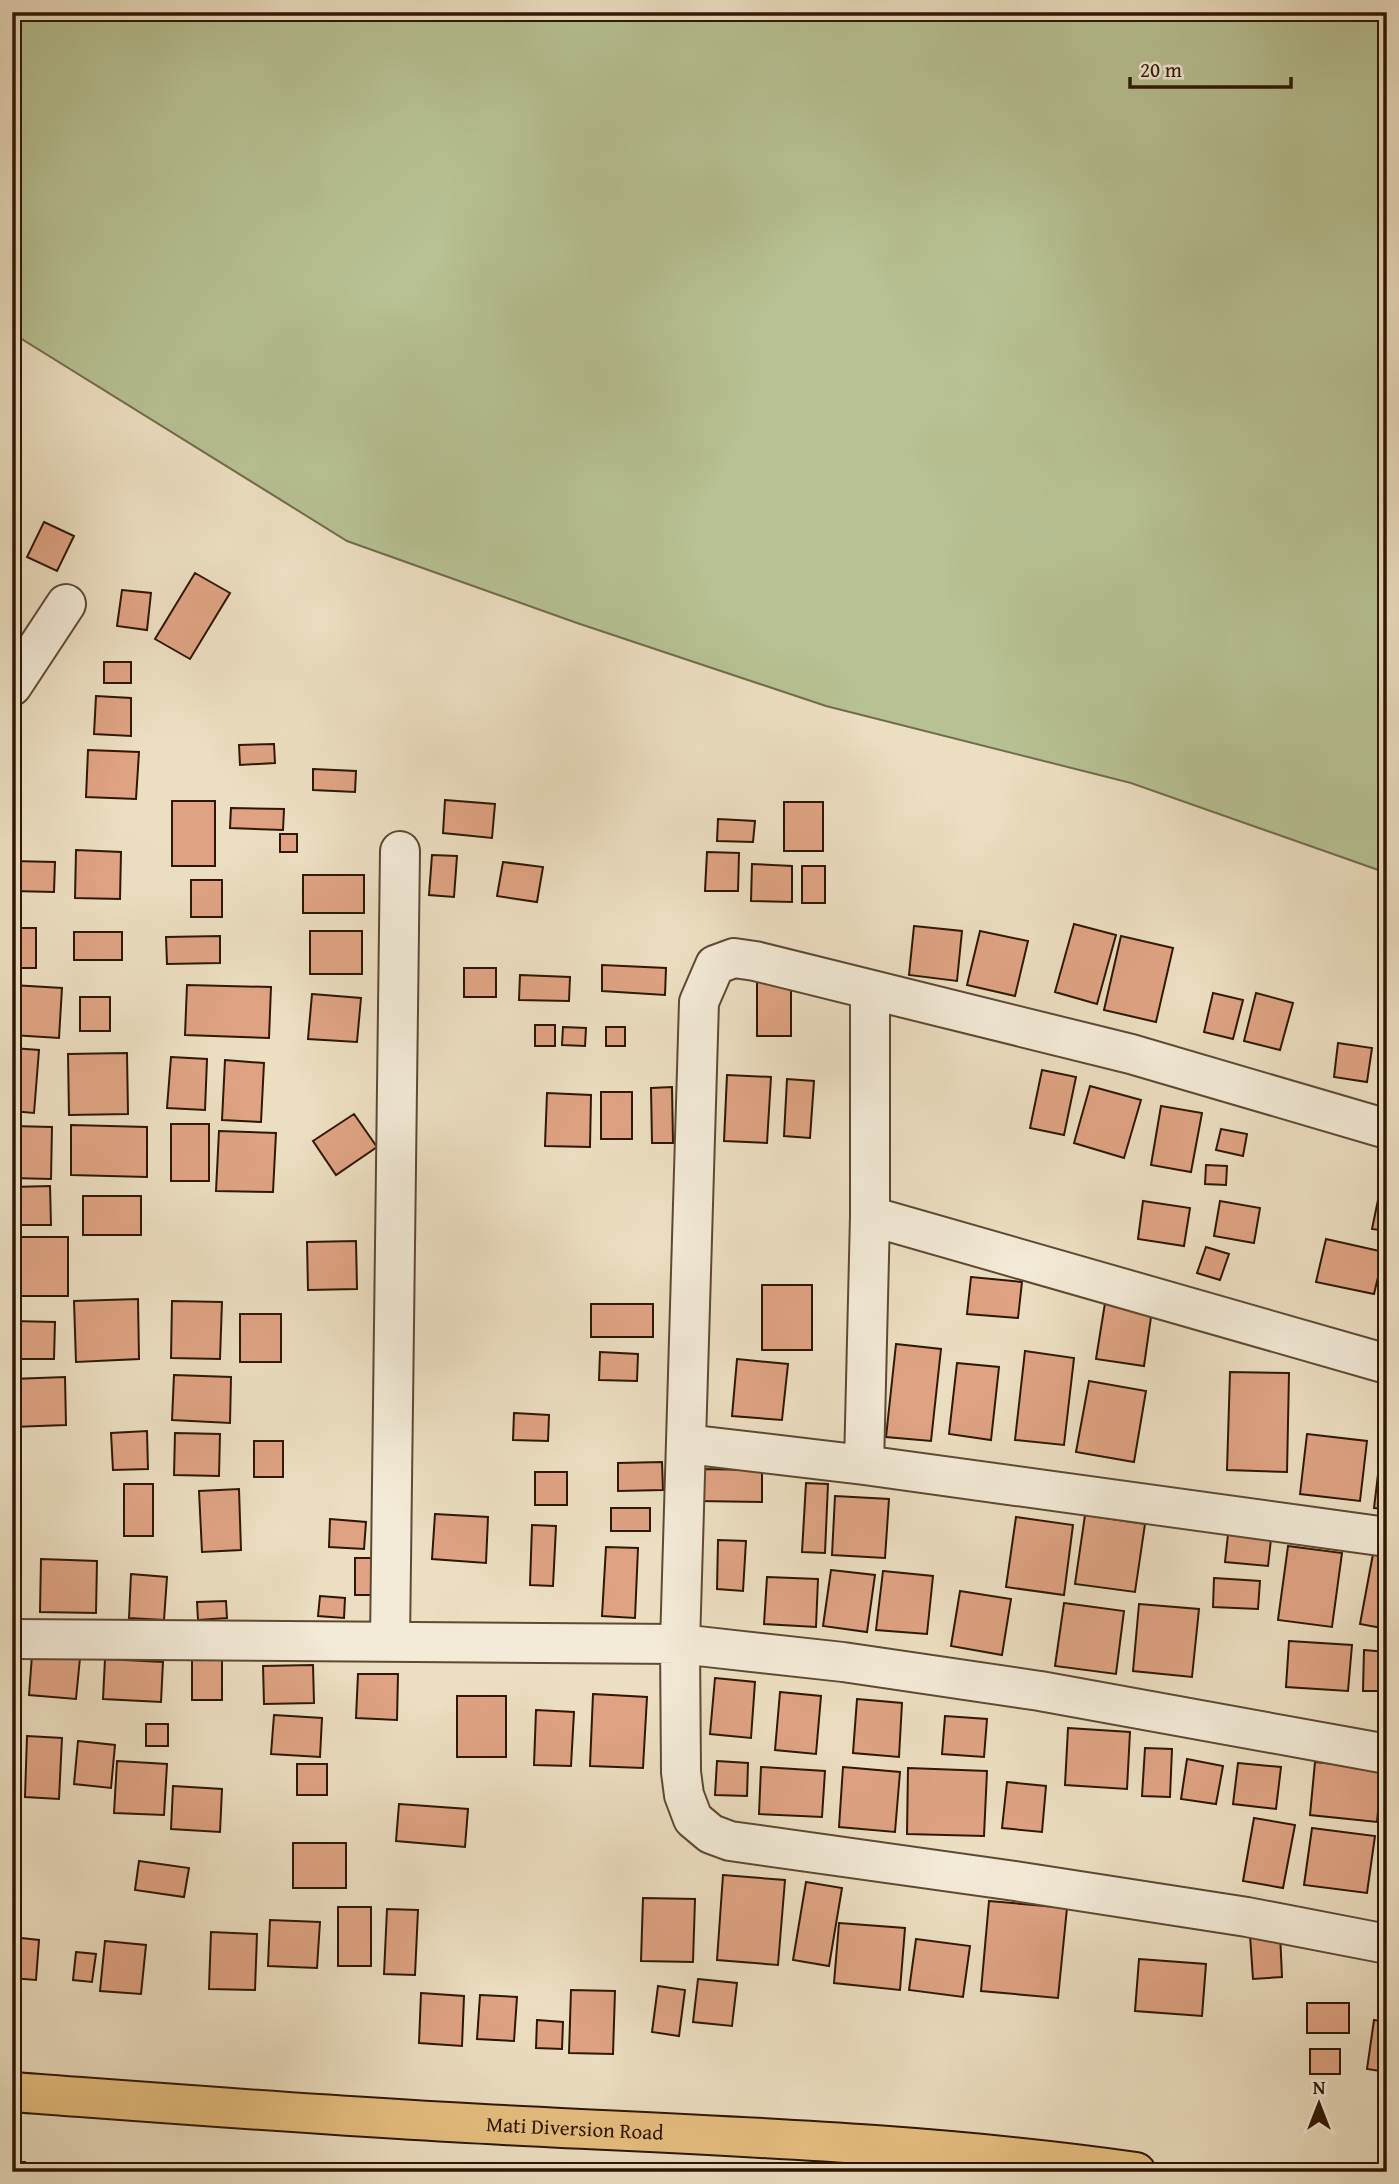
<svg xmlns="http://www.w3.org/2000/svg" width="1399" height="2184" viewBox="0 0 1399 2184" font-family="'Gentium Book Plus',serif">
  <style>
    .green { fill: #b7c193; stroke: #736c4c; stroke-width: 2 }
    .building { fill: #dfa383; stroke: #2f1704; stroke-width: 2 }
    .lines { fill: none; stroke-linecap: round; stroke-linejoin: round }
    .minor-casing { stroke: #5e4933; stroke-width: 42 }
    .highway-casing { stroke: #2f1704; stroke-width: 42 }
    .minor { stroke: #f3ead7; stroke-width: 38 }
    .highway { stroke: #e6bf80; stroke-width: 38 }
    .labels { text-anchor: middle; stroke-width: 7; stroke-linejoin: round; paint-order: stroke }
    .street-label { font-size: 21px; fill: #2f1704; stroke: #f3ead7 }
  </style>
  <rect width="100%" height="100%" fill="#ecdec1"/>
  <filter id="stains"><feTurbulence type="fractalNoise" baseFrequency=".00286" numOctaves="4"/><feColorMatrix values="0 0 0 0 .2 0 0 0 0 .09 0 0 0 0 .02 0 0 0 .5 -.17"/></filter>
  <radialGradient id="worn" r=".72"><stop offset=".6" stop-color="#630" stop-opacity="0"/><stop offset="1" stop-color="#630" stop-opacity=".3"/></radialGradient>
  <!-- green -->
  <path class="green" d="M 12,12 L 1387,12 L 1387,873 L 1131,783 L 826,706 L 577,623 L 347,541 L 12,333 Z"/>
  <!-- building -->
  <path class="building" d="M 44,522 L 74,536 L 57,571 L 27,557 Z
    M 195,573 L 230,593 L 190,659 L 155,639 Z
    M 122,590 L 151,593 L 147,630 L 117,626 Z
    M 104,662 L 131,662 L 131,683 L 104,683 Z
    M 96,696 L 131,698 L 131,736 L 94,734 Z
    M 274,744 L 275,763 L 240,765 L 239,745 Z
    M 88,750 L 139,752 L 136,799 L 86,797 Z
    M 313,769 L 356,771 L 355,792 L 313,790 Z
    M 445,800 L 495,804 L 492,838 L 443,833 Z
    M 172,801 L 215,801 L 215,866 L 172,866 Z
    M 784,802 L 823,802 L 823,851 L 784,851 Z
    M 231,808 L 284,809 L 283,830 L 230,828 Z
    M 718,819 L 755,821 L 753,842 L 717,841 Z
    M 280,834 L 297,834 L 297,852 L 280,852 Z
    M 76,850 L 121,852 L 120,899 L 75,898 Z
    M 707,852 L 739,853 L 738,891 L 705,891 Z
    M 432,855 L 457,856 L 454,897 L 429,895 Z
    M 12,861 L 55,862 L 54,892 L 12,891 Z
    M 503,862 L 543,867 L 537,902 L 497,896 Z
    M 752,864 L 792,866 L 792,902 L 751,901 Z
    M 802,866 L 825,866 L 825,903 L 802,903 Z
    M 303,875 L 364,875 L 364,913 L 303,913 Z
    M 191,880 L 222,880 L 222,917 L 191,917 Z
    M 1074,924 L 1116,935 L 1097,1004 L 1055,992 Z
    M 914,926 L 962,931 L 957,981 L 909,975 Z
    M 12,928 L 36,928 L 36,968 L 12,968 Z
    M 310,931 L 362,931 L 362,974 L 310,974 Z
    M 980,931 L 1028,941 L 1015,996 L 967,985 Z
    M 74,932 L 122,932 L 122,960 L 74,960 Z
    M 220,936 L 220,963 L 167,964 L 166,937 Z
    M 1121,936 L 1173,948 L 1156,1022 L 1104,1010 Z
    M 602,965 L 666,968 L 665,995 L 602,991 Z
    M 464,968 L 496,968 L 496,997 L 464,997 Z
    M 520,975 L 570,977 L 569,1001 L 519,1000 Z
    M 757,978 L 791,978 L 791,1036 L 757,1036 Z
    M 12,985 L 62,988 L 59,1038 L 12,1035 Z
    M 187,985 L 271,987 L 269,1038 L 185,1035 Z
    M 1213,993 L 1243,1000 L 1233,1039 L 1204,1032 Z
    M 1256,993 L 1293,1003 L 1280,1050 L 1244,1041 Z
    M 312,994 L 361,998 L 357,1042 L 308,1039 Z
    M 80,997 L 110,997 L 110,1031 L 80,1031 Z
    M 535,1025 L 555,1025 L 555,1046 L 535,1046 Z
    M 563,1027 L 586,1028 L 585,1046 L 562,1045 Z
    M 606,1027 L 625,1027 L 625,1046 L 606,1046 Z
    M 1338,1043 L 1372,1048 L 1367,1082 L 1334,1077 Z
    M 12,1048 L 39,1050 L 34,1113 L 12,1111 Z
    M 127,1053 L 128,1114 L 69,1115 L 68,1054 Z
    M 171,1057 L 207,1059 L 205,1110 L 167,1108 Z
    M 225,1060 L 264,1063 L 261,1122 L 222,1120 Z
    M 1042,1070 L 1076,1077 L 1064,1135 L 1030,1128 Z
    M 727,1075 L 771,1077 L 767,1143 L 724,1141 Z
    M 787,1079 L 814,1081 L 810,1138 L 784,1136 Z
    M 1090,1086 L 1141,1100 L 1124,1158 L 1074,1143 Z
    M 672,1087 L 673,1143 L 652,1143 L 651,1088 Z
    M 601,1092 L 632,1092 L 632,1139 L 601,1139 Z
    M 547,1093 L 591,1095 L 590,1147 L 545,1146 Z
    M 1161,1106 L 1202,1113 L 1191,1172 L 1151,1165 Z
    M 354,1114 L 377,1147 L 336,1175 L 313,1141 Z
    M 171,1124 L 209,1124 L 209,1181 L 171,1181 Z
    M 71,1125 L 147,1127 L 147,1177 L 71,1175 Z
    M 12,1126 L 52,1127 L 51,1179 L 12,1178 Z
    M 1221,1129 L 1247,1134 L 1243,1156 L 1216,1150 Z
    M 219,1131 L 276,1133 L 273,1192 L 216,1191 Z
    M 1206,1165 L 1227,1166 L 1226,1185 L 1205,1184 Z
    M 50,1186 L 51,1225 L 12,1225 L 12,1187 Z
    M 83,1196 L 141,1196 L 141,1235 L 83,1235 Z
    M 1378,1200 L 1387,1202 L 1387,1231 L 1372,1229 Z
    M 1143,1201 L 1190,1208 L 1184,1246 L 1138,1239 Z
    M 1220,1201 L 1260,1208 L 1254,1243 L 1214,1236 Z
    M 12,1237 L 68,1237 L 68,1296 L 12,1296 Z
    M 1326,1239 L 1384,1252 L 1374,1294 L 1316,1282 Z
    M 356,1241 L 357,1289 L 308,1290 L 307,1242 Z
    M 1206,1247 L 1229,1254 L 1220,1280 L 1197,1273 Z
    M 971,1277 L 1022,1282 L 1018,1318 L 967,1314 Z
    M 762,1285 L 812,1285 L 812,1350 L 762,1350 Z
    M 138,1299 L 139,1359 L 76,1362 L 74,1301 Z
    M 172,1301 L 222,1302 L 220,1359 L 171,1358 Z
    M 1105,1303 L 1152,1310 L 1144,1366 L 1096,1359 Z
    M 591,1304 L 653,1304 L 653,1337 L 591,1337 Z
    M 240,1314 L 281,1314 L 281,1362 L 240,1362 Z
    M 12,1321 L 55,1322 L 54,1359 L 12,1359 Z
    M 896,1344 L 941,1349 L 931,1441 L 886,1437 Z
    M 1025,1351 L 1074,1358 L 1064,1445 L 1015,1440 Z
    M 600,1352 L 638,1354 L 637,1381 L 599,1380 Z
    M 737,1359 L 788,1364 L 782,1420 L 732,1416 Z
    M 957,1363 L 999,1367 L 991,1440 L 949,1434 Z
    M 1230,1372 L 1289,1373 L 1287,1472 L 1227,1470 Z
    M 174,1375 L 231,1377 L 230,1423 L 172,1420 Z
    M 65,1377 L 66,1425 L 12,1427 L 12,1379 Z
    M 1089,1381 L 1146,1391 L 1134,1462 L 1076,1452 Z
    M 514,1413 L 549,1415 L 548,1441 L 513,1440 Z
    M 147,1431 L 148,1469 L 113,1470 L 111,1433 Z
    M 175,1433 L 220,1434 L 219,1476 L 174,1475 Z
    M 1307,1434 L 1367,1441 L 1360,1501 L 1300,1494 Z
    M 254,1441 L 283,1441 L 283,1477 L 254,1477 Z
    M 1382,1441 L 1387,1442 L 1387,1509 L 1374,1508 Z
    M 662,1462 L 663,1490 L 618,1491 L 618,1463 Z
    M 698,1469 L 762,1470 L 762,1502 L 697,1501 Z
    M 535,1472 L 567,1472 L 567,1505 L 535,1505 Z
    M 806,1483 L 828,1484 L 825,1553 L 802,1552 Z
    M 124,1484 L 153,1484 L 153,1536 L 124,1536 Z
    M 239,1489 L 241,1550 L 202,1552 L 199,1491 Z
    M 835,1496 L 889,1499 L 885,1558 L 832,1555 Z
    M 611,1508 L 650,1508 L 650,1531 L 611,1531 Z
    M 435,1514 L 488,1517 L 486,1563 L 432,1559 Z
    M 1085,1515 L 1145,1524 L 1135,1592 L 1075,1584 Z
    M 1016,1517 L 1073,1525 L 1064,1595 L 1006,1587 Z
    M 330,1519 L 366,1522 L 364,1549 L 329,1547 Z
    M 532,1525 L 556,1526 L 553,1586 L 530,1585 Z
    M 1228,1534 L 1271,1539 L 1268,1566 L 1225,1562 Z
    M 718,1540 L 746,1541 L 743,1591 L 717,1589 Z
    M 1288,1546 L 1342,1553 L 1332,1627 L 1278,1620 Z
    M 606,1547 L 638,1548 L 635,1618 L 602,1616 Z
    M 1373,1554 L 1387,1556 L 1387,1629 L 1360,1624 Z
    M 355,1558 L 375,1558 L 375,1595 L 355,1595 Z
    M 41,1559 L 97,1561 L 96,1613 L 40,1612 Z
    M 831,1570 L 875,1575 L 867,1632 L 823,1626 Z
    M 883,1571 L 933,1576 L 927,1634 L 876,1630 Z
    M 131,1574 L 167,1577 L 164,1620 L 129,1618 Z
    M 767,1577 L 818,1579 L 816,1627 L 764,1624 Z
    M 1214,1578 L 1260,1581 L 1258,1609 L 1213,1607 Z
    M 960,1591 L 1011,1599 L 1002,1655 L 951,1646 Z
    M 320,1596 L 345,1598 L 344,1618 L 318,1616 Z
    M 226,1601 L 227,1618 L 198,1620 L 197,1602 Z
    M 1064,1603 L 1124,1611 L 1116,1674 L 1055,1666 Z
    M 1139,1604 L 1199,1609 L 1192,1677 L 1133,1671 Z
    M 1289,1641 L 1352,1645 L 1348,1691 L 1286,1687 Z
    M 1364,1650 L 1387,1652 L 1387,1691 L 1363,1691 Z
    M 32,1655 L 80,1658 L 76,1699 L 29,1695 Z
    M 105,1659 L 163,1662 L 161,1702 L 103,1699 Z
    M 192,1660 L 222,1660 L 222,1700 L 192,1700 Z
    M 313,1665 L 314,1703 L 264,1704 L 263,1666 Z
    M 358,1674 L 398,1674 L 397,1720 L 356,1718 Z
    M 715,1678 L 755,1682 L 751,1738 L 710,1734 Z
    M 780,1692 L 821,1696 L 816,1754 L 775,1750 Z
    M 593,1694 L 647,1697 L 643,1768 L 590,1766 Z
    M 457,1696 L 506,1696 L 506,1757 L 457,1757 Z
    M 857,1699 L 902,1703 L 899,1757 L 853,1753 Z
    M 536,1710 L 574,1712 L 571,1766 L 534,1765 Z
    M 274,1715 L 322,1718 L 320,1757 L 271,1754 Z
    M 945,1716 L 987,1719 L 984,1757 L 942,1754 Z
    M 146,1724 L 168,1724 L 168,1746 L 146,1746 Z
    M 1068,1728 L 1130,1732 L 1127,1789 L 1065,1785 Z
    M 27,1736 L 62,1738 L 59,1799 L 25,1797 Z
    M 78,1741 L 115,1745 L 111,1788 L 74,1784 Z
    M 1145,1748 L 1172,1749 L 1170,1797 L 1142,1796 Z
    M 1187,1759 L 1223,1766 L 1216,1804 L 1181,1799 Z
    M 117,1761 L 167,1764 L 164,1815 L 114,1813 Z
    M 717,1761 L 748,1763 L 747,1796 L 715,1795 Z
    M 1315,1762 L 1382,1769 L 1377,1822 L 1310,1815 Z
    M 1238,1763 L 1281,1767 L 1276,1809 L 1233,1804 Z
    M 297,1764 L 327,1764 L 327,1795 L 297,1795 Z
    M 761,1767 L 825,1771 L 822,1817 L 759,1814 Z
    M 843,1767 L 900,1772 L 895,1832 L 839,1827 Z
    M 908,1768 L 987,1771 L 984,1836 L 907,1834 Z
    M 1007,1782 L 1046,1786 L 1042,1832 L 1002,1828 Z
    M 173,1786 L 222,1789 L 220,1832 L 171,1829 Z
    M 399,1804 L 468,1809 L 465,1847 L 396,1841 Z
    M 1254,1818 L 1295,1825 L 1283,1888 L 1243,1881 Z
    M 1312,1828 L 1375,1836 L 1367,1893 L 1304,1885 Z
    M 1386,1841 L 1387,1841 L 1387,1909 L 1383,1909 Z
    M 293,1843 L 346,1843 L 346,1888 L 293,1888 Z
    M 139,1861 L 189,1868 L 184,1897 L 135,1890 Z
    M 723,1875 L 785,1880 L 778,1965 L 717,1960 Z
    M 806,1882 L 842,1888 L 829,1966 L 793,1960 Z
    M 643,1898 L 695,1899 L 693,1962 L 641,1961 Z
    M 989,1901 L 1067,1908 L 1058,1998 L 981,1991 Z
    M 338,1907 L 371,1907 L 371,1966 L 338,1966 Z
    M 387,1909 L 418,1910 L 415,1975 L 384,1974 Z
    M 270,1920 L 320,1922 L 317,1968 L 268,1966 Z
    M 839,1923 L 905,1928 L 900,1990 L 834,1983 Z
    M 211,1932 L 257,1934 L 255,1990 L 209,1989 Z
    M 1280,1933 L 1282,1977 L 1253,1979 L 1250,1935 Z
    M 12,1937 L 39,1940 L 36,1980 L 12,1978 Z
    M 916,1939 L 970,1946 L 963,1997 L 909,1990 Z
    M 105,1941 L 146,1945 L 141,1994 L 100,1991 Z
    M 76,1952 L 96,1954 L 92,1982 L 73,1980 Z
    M 1139,1959 L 1206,1964 L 1202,2016 L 1135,2011 Z
    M 698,1979 L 737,1983 L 732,2026 L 693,2022 Z
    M 658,1986 L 685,1990 L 679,2036 L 652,2032 Z
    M 571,1990 L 615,1991 L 613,2054 L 569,2053 Z
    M 421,1993 L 464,1996 L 462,2046 L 419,2043 Z
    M 480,1995 L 517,1997 L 514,2041 L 477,2039 Z
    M 1307,2003 L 1349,2003 L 1349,2033 L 1307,2033 Z
    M 537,2020 L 563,2022 L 562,2049 L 536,2048 Z
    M 1374,2020 L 1387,2022 L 1387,2072 L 1367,2069 Z
    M 1310,2049 L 1340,2049 L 1340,2074 L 1310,2074 Z
    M 12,2162 L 25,2162 L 25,2172 L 12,2172 Z"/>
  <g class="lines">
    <defs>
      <path id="minor" d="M 12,686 L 66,604
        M 1387,1129 L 1131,1054 L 755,961 L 734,958 L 715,965 L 699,1002 L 680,1644 L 681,1772 L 684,1795 L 693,1819 L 711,1834 L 730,1841 L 1015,1881 L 1247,1917 L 1387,1944
        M 870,1216 L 1387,1364
        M 686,1444 L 864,1465 L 1387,1537
        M 864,1465 L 870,1216 L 870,991
        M 12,1639 L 680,1644 L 843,1662 L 1040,1691 L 1387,1754
        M 390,1641 L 400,851"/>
      <g id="highway">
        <path id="s1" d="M 12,2092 C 176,2104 340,2117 504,2125 C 715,2136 926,2142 1136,2172"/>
      </g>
    </defs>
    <!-- minor casing -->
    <use href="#minor" class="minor-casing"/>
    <!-- highway casing -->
    <use href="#highway" class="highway-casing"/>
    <!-- minor -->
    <use href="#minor" class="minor"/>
    <!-- highway -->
    <use href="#highway" class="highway"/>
  </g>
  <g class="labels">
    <!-- street labels -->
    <g class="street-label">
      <text dy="7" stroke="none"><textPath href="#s1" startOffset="564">Mati Diversion Road</textPath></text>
    </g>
  </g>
  <!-- margin -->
  <rect width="1399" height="2184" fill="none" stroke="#ecdec1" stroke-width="42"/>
  <rect x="14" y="14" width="1371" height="2156" fill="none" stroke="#2f1704" stroke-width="3.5"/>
  <rect x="21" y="21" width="1357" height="2142" fill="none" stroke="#2f1704" stroke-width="2"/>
  <!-- north arrow -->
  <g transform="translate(1319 2104)" stroke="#f3ead7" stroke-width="5" paint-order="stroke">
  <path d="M0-5L12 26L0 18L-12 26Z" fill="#2f1704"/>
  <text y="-10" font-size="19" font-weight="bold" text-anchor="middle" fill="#2f1704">N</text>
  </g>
  <!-- scale -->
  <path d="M1130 77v10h161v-10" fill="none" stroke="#2f1704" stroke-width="3.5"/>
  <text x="1140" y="77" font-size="21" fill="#2f1704" stroke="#f3ead7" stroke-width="5" paint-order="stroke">20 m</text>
  <rect width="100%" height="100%" filter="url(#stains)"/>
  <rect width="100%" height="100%" fill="url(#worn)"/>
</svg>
